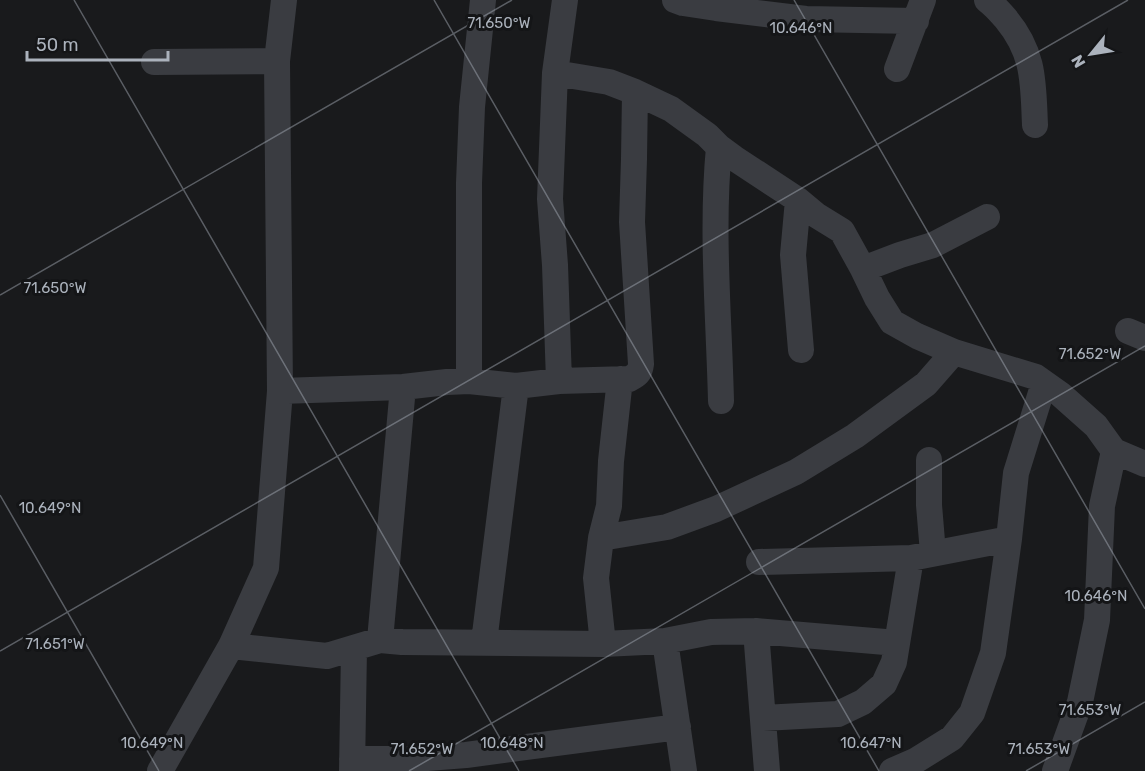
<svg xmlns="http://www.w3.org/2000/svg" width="1145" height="771" viewBox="0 0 1145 771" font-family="Rubik,sans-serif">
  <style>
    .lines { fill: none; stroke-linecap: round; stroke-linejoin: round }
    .minor { stroke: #3a3c41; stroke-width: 26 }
    .ticks { fill: none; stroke: #abb2bc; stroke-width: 1.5; stroke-opacity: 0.45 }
    .ticks-label { font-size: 15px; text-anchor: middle; fill: #abb2bc; stroke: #141517; stroke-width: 6; stroke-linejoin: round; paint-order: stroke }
  </style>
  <rect width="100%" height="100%" fill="#191a1c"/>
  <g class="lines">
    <!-- minor -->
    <path class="minor" d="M 675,0 L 683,3 L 716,8 L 806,19 L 916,21
      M 987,0 C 995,6 1000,12 1006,19 C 1035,54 1033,83 1035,125
      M 154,62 L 277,61
      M 897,69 L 923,0
      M 555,73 L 609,82 L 635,92 L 671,109 L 707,135 L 719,147 L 734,158 L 798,200 L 816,215 L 842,231 L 863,269 L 877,298 L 892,322 L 917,336 L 954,352 L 1036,377 L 1060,394 L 1096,426 L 1114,451 L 1145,464
      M 719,147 C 711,231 719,317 721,401
      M 798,200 L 793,255 L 801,350
      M 863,269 L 900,255 L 933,245 L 987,217
      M 1128,331 L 1145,338
      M 469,381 L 469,183 L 472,107 L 483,0
      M 559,381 L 555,265 L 550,199 L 555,73 L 565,0
      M 280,391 L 403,387 L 447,382 L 469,381 L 516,386 L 559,381 L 629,379 C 637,375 640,373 641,364 L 632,222 L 634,159 L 635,92
      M 929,460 L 929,505 L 933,553
      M 601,538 L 667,527 L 716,509 L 796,472 L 855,436 L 926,384 L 954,352
      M 759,562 L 911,558 L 1009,539
      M 756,631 L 767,771
      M 380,640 L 403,387
      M 665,641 L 684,771
      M 484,642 L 516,386
      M 603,644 L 596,578 L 601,538 L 609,506 L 611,461 L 620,379
      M 231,646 L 327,656 L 380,640 L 402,642 L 603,644 L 665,641 L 711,632 L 756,631 L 897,643
      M 763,718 L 838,714 L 863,702 L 884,684 L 894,662 L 911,558
      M 352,759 L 415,759 L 466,755 L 678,727
      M 160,771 L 231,646 L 266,568 L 280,391 L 277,61 L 284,0
      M 352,771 L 354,649
      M 892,771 L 915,761 L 952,738 L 972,713 L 993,653 L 1009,539 L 1016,473 L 1044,383
      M 1055,771 L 1080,702 L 1097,620 L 1102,506 L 1114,451"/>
  </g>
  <!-- ticks -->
  <path class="ticks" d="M 74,0 L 519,771M 434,0 L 879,771M 794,0 L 1145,609M 0,295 L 512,0M 0,495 L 159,771M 0,651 L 1128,0M 409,771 L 1145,346M 1026,771 L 1145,702"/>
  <g class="ticks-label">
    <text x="499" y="28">71.650°W</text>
    <text x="801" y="33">10.646°N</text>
    <text x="55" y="293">71.650°W</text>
    <text x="1090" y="359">71.652°W</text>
    <text x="50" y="513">10.649°N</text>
    <text x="1096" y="601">10.646°N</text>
    <text x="55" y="649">71.651°W</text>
    <text x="1090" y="715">71.653°W</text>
    <text x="152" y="748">10.649°N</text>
    <text x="512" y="748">10.648°N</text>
    <text x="871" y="748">10.647°N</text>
    <text x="422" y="754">71.652°W</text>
    <text x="1039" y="754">71.653°W</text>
  </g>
  <!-- north arrow -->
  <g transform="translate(1091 54) rotate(240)" stroke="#141517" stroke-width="4.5" paint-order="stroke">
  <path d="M0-4.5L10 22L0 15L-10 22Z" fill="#abb2bc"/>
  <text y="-9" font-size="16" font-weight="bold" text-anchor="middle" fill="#abb2bc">N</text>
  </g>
  <!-- scale -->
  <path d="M27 51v9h141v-9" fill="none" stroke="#abb2bc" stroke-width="3"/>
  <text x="36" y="51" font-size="18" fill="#abb2bc" stroke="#141517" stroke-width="4.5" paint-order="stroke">50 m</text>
</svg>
